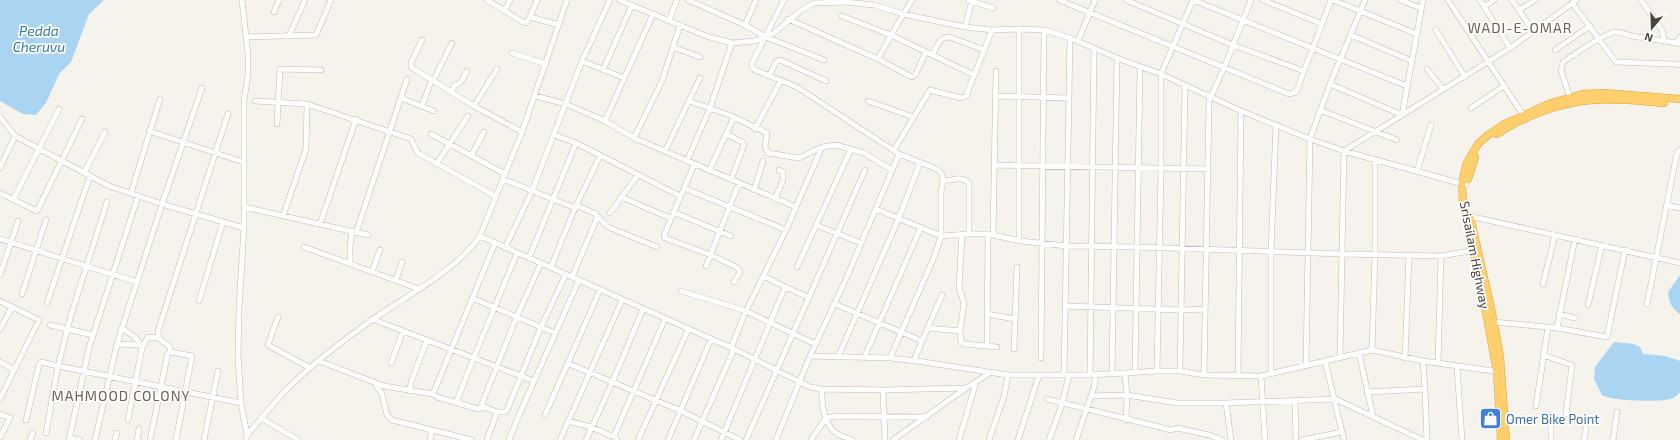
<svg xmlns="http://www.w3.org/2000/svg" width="1680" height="440" viewBox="0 0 1680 440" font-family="'Exo 2',sans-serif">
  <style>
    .water { fill: #a9d4f2 }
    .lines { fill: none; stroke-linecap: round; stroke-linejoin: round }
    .minor-casing { stroke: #c2bbae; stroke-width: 6 }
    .highway-casing { stroke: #e0a43c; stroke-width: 8 }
    .minor { stroke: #fff; stroke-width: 5 }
    .highway { stroke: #ffcf6e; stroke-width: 7 }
    .labels { text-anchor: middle; stroke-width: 3.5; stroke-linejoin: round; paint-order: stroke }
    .street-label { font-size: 13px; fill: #4b4439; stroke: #fff }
    .shop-label { font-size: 13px; fill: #366cbe; stroke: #fff; text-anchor: start }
    .neighbourhood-label { font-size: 14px; letter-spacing: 1px; fill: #6e6250; stroke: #fff }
    .water-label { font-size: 14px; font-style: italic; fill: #2e7ab2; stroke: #fff }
  </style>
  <rect width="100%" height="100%" fill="#f6f3ec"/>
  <!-- water -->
  <path class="water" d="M 0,0 L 104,0 L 89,14 L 71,62 L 59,74 L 46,103 L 36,115 L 23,114 L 0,101 Z
    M 1680,275 L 1680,314 C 1671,307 1669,303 1668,292 Z
    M 1614,342 L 1634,344 L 1640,347 L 1643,354 L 1665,356 L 1680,361 L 1680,392 C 1678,394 1676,397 1673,398 C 1663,403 1611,401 1602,395 L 1594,379 L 1595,367 Z"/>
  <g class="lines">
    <defs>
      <path id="minor" d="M 242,0 L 248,54 L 248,74 L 244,101 L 244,228 L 239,308 L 238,356 L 241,403 L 247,435 L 246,440
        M 487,0 L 523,22 L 526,23 L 530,17
        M 537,0 L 530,17 L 559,25
        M 619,0 L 706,36 L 732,43 L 755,41 L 766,37 L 774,33 L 800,11 L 814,3 L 845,2 L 874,5 L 903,14 L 965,27 L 992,30 L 1019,29 L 1044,30 L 1070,38 L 1117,58 L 1161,74 L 1241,111 L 1310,139 L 1344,151 L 1466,185
        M 688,0 L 745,25 L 766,37 L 824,60
        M 784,0 L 752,63 L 752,67 L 755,70 L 797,87 L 899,154 L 937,169 L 942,174 L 943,181 L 941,192 L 941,236 L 935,255 L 890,358
        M 968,0 L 993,8
        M 1059,0 L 1289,94 L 1296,92 L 1331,0
        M 1126,0 L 1233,45 L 1304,71
        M 1193,0 L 1407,86
        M 1263,0 L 1322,24
        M 1333,0 L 1417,34
        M 1400,0 L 1421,8
        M 1448,0 L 1525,118
        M 1480,0 L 1510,48
        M 1512,0 L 1533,31
        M 1641,0 L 1662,30 L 1664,40
        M 1572,3 L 1616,62 L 1673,64 L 1680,65
        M 1484,7 L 1494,0
        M 505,10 L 510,0
        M 1519,10 L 1535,0
        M 274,12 L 279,0
        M 842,16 L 891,35 L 974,75
        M 788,19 L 878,59 L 891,35 L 912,0
        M 669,20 L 677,0
        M 745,25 L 756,0
        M 965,27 L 972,1
        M 1436,30 L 1465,77
        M 1351,35 L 1412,61
        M 289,36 L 305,0
        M 246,37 L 316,35 L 331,0
        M 422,40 L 411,63 L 411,67 L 474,106 L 522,132
        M 1078,41 L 1095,0
        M 1677,43 L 1680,37
        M 673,47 L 700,57
        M 1555,50 L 1590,26
        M 512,53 L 546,64
        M 932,55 C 937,47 939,37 950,37 L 984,50
        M 878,59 L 912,77 L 915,75 L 926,52
        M 582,61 L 624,78
        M 1427,69 L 1443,89
        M 603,70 L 632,5
        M 769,76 L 776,62 L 780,60 L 826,81
        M 700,78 L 689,101 L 729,115 L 767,133 L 765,147 L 768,153 L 799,158 L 822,147 L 836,145 L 864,153 L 892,170
        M 433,81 L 452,43
        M 1330,84 L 1402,115 L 1423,0
        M 451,92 L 455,85 C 462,83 463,78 467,71
        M 535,96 L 566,104 L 605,121 L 634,138 L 796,207
        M 996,96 L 1069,98
        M 401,98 L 434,111
        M 1570,98 L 1561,70 L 1563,62 C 1579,52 1596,38 1614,32 C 1620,31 1626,35 1632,36 C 1648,39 1664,40 1680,44
        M 255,101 L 307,104 L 411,139 L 418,153 L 495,196
        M 868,101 L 913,117
        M 422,106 L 430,84
        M 474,106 L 497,69
        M 1471,108 L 1504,86
        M 1320,110 L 1397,140
        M 0,117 L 15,136 L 109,186 L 162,204 L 244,228
        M 605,121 L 653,14
        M 277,124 L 280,69 L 321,70
        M 755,129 L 781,80
        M 149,131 L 243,162
        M 431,134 L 505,174
        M 726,134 L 742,142 L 744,145 L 731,180
        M 554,135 L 576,143 L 680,196
        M 634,138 L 662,81 L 680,25
        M 894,150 L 930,90 L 961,98 L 966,96 L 992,30
        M 665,151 L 689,101
        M 471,156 L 484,132
        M 687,161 L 710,108 L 732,43
        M 437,163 L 468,116
        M 694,165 L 664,235 L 665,238 L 711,255 L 738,268 L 740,272 L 734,282
        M 995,165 L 1208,169
        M 0,168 L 15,136
        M 709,171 L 734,117
        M 1417,171 L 1431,125
        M 84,173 L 105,132
        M 503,179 L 575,208
        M 943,181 C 952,181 962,175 969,183 L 969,234
        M 684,188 L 786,230
        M 754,190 L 763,161
        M 0,193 L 37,211 L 82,119
        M 131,193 L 160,99
        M 621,197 L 670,218
        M 775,199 L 783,180 L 783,172 L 779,170
        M 13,200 L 59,109
        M 107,202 L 71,315 L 58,366 L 241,403
        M 1667,205 L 1680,208
        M 244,207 L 368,235
        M 876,209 L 941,236 L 969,234 L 988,234 L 1021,241 L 1067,246 L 1137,247 L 1343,254 L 1441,256 L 1476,250
        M 673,212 L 731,236
        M 610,213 L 638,175
        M 283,216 L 306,149 L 307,104
        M 597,216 L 608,227 L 657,247
        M 1469,216 L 1680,263
        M 320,224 L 356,119
        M 816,225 L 861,243
        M 356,233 L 407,79
        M 993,235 L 996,71
        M 480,236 L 734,349 L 810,387 L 822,389 L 883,390 L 966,388
        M 0,239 L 137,282
        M 1019,240 L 1019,29
        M 304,247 L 419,289
        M 505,248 L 532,191 L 582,61 L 610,0
        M 529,258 L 576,143
        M 350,264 L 350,247 L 352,232
        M 706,266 L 739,183
        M 551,267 L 575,208 L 600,156
        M 797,267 L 851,149
        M 372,272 L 380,250
        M 0,275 L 18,221
        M 572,277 L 597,218 L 596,214 L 576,205
        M 396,280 L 402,262
        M 1543,284 L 1555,235
        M 785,287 L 808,297
        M 681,291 L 746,311 L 815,344
        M 22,294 L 46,220
        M 472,298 L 555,333
        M 0,301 L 39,320 L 0,399
        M 199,301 L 223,222
        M 47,303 L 90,176
        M 835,304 L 922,341
        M 1647,304 L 1677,153 L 1680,150
        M 1588,305 L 1602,245
        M 1065,306 L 1182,310 L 1205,309
        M 987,314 L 1015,319
        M 1559,314 L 1575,318
        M 278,317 L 268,345 L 310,368
        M 372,319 L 534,381
        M 1494,322 L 1557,328 L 1575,239
        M 50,325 L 93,335
        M 122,328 L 136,338 L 142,348
        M 928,328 L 960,331 L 961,342 L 964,344 L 997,347
        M 1557,328 L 1607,337 L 1625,250
        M 0,329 L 12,307
        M 960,331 L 964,303 L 959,287 L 962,234
        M 117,344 L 140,345
        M 987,346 L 988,234
        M 731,348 L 746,311 L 786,230 L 822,147
        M 1014,349 L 1017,267
        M 1372,350 L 1375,255 L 1375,159
        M 171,352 L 169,346 C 162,341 158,341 158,331 L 228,114
        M 1359,353 L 1373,416
        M 1543,355 L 1572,365 L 1566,414
        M 810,356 L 890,358 L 917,361 L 1008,375 L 1090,375 L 1157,371 L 1180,371 L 1204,375 L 1261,376 L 1372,350 L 1423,361 L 1500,372
        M 838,357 L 898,220 L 920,163
        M 1340,357 L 1344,151 L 1510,48 L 1577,0
        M 864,358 L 921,227
        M 1041,358 L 1044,30
        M 1405,358 L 1409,256
        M 914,360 L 942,295
        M 319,361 L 384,386 L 433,394 L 437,397 L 478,409 L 485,407 L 497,412 L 505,412 L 507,410 L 541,327 L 566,274
        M 1325,361 L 1344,440
        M 1423,361 L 1425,389
        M 0,362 L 14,370
        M 391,363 L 403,331
        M 567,363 L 681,411 L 740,440
        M 1438,363 L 1441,256
        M 1306,366 L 1310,139 L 1330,84 L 1365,0
        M 1457,367 L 1462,440
        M 1157,371 L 1161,169 L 1161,74 L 1193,0
        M 1180,371 L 1185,85
        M 1135,372 L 1140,67
        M 1112,373 L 1117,58
        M 1125,373 L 1127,395 L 1126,420
        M 1271,374 L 1271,252 L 1276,125
        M 1064,375 L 1070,38
        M 1090,375 L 1094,48
        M 1204,375 L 1209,101 L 1224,68 L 1251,0
        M 1238,375 L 1241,111
        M 1261,376 L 1265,440
        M 374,382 L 382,394 L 387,415 L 392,420 L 472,440
        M 822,389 C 821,404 824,427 839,435 C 843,437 848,438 852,440
        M 883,390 L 885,440
        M 410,391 L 411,382 L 427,340
        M 1367,392 L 1425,389 L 1427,440
        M 433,394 L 495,243
        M 1091,396 L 1127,395 L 1177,403 L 1226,403 L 1335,399 L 1423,440
        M 1047,399 L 1171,430 L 1177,428 L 1209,435 L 1222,440
        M 1295,400 L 1296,440
        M 456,403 L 474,357 L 517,253
        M 1226,403 L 1231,440
        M 1536,406 L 1548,327
        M 480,409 L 517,316 L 541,263
        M 0,414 L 10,418 L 0,437
        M 545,415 L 600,290
        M 261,418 L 298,440
        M 1551,418 L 1551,440
        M 26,420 L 39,365 L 41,362 L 58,366 L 46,433
        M 128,420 L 142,348 L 148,337 L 158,338
        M 568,421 L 591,427 L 614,437
        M 247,435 C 260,420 272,405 285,391 C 311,365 342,341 372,320 C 407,295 456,271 480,236 L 522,132 L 567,0
        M 70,438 L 80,440
        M 30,440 L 33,433
        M 69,440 L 89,348 L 138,196
        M 95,440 L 117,344 L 162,204 L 202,88
        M 115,440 L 117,433
        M 137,440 L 139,429
        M 150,440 L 167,357 L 168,353 L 171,352 L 192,356 L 176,440
        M 204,440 L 218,371
        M 430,440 L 432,430
        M 487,440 L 497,412
        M 509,440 L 519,415 L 579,280
        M 560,440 L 622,300
        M 586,440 L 612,383 L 643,309
        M 617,440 L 614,436 L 665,319
        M 638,440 L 688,330
        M 668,440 L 711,339
        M 694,440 L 734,349
        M 721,440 L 785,287 L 764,276
        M 746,440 L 865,170
        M 776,440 L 810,356 L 846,279 L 899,154
        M 811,440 L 826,418 L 837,416 L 927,417
        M 893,440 L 966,388 L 990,373
        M 959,440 L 976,382
        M 989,440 L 1004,396 L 1008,375
        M 1018,440 L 1039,375
        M 1049,440 L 1062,404 L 1069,375
        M 1076,440 L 1094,387 L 1096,375
        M 1302,440 L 1342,432
        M 1584,440 L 1586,428
        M 1613,440 L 1617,412"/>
      <path id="highway" d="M 1497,134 C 1524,116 1561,102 1593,100 C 1616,98 1640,101 1664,103
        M 1468,179 L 1475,157
        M 1470,217 L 1491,308 L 1500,357 L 1506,440
        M 1501,440 L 1497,372 L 1485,307 L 1463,203 L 1462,184 L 1466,165 L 1472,154 L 1478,144 L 1488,135 L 1503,125 L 1551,103 L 1583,94 L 1604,93 L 1680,99"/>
    </defs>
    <!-- minor casing -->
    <use href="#minor" class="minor-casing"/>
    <!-- highway casing -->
    <use href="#highway" class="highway-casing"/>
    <!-- minor -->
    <use href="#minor" class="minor"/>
    <!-- highway -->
    <use href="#highway" class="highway"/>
  </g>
  <!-- icons -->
  <defs>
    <symbol id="shop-square" viewBox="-11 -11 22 22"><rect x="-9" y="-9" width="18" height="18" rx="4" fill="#3f7fe0" stroke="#fff"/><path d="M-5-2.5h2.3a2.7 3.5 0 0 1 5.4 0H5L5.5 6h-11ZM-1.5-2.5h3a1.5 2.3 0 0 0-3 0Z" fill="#fff"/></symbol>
  </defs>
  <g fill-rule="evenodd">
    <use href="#shop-square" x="1478" y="406" width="25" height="25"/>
  </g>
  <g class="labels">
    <!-- street labels -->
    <g class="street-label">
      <text transform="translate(1475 255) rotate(79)" y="5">Srisailam Highway</text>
    </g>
    <!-- shop labels -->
    <g class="shop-label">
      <text x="1506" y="424">Omer Bike Point</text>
    </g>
    <!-- neighbourhood labels -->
    <g class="neighbourhood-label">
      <text x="1520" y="33">WADI-E-OMAR</text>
      <text x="121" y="401">MAHMOOD COLONY</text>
    </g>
    <!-- water labels -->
    <g class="water-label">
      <text x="39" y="36">Pedda<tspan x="39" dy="16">Cheruvu</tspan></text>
    </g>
  </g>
  <!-- north arrow -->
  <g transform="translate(1652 28) rotate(199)" stroke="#ffffff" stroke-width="3" paint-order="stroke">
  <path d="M0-3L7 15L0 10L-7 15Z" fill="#4b4439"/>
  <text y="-6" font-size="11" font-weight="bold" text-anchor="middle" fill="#4b4439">N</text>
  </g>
</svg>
